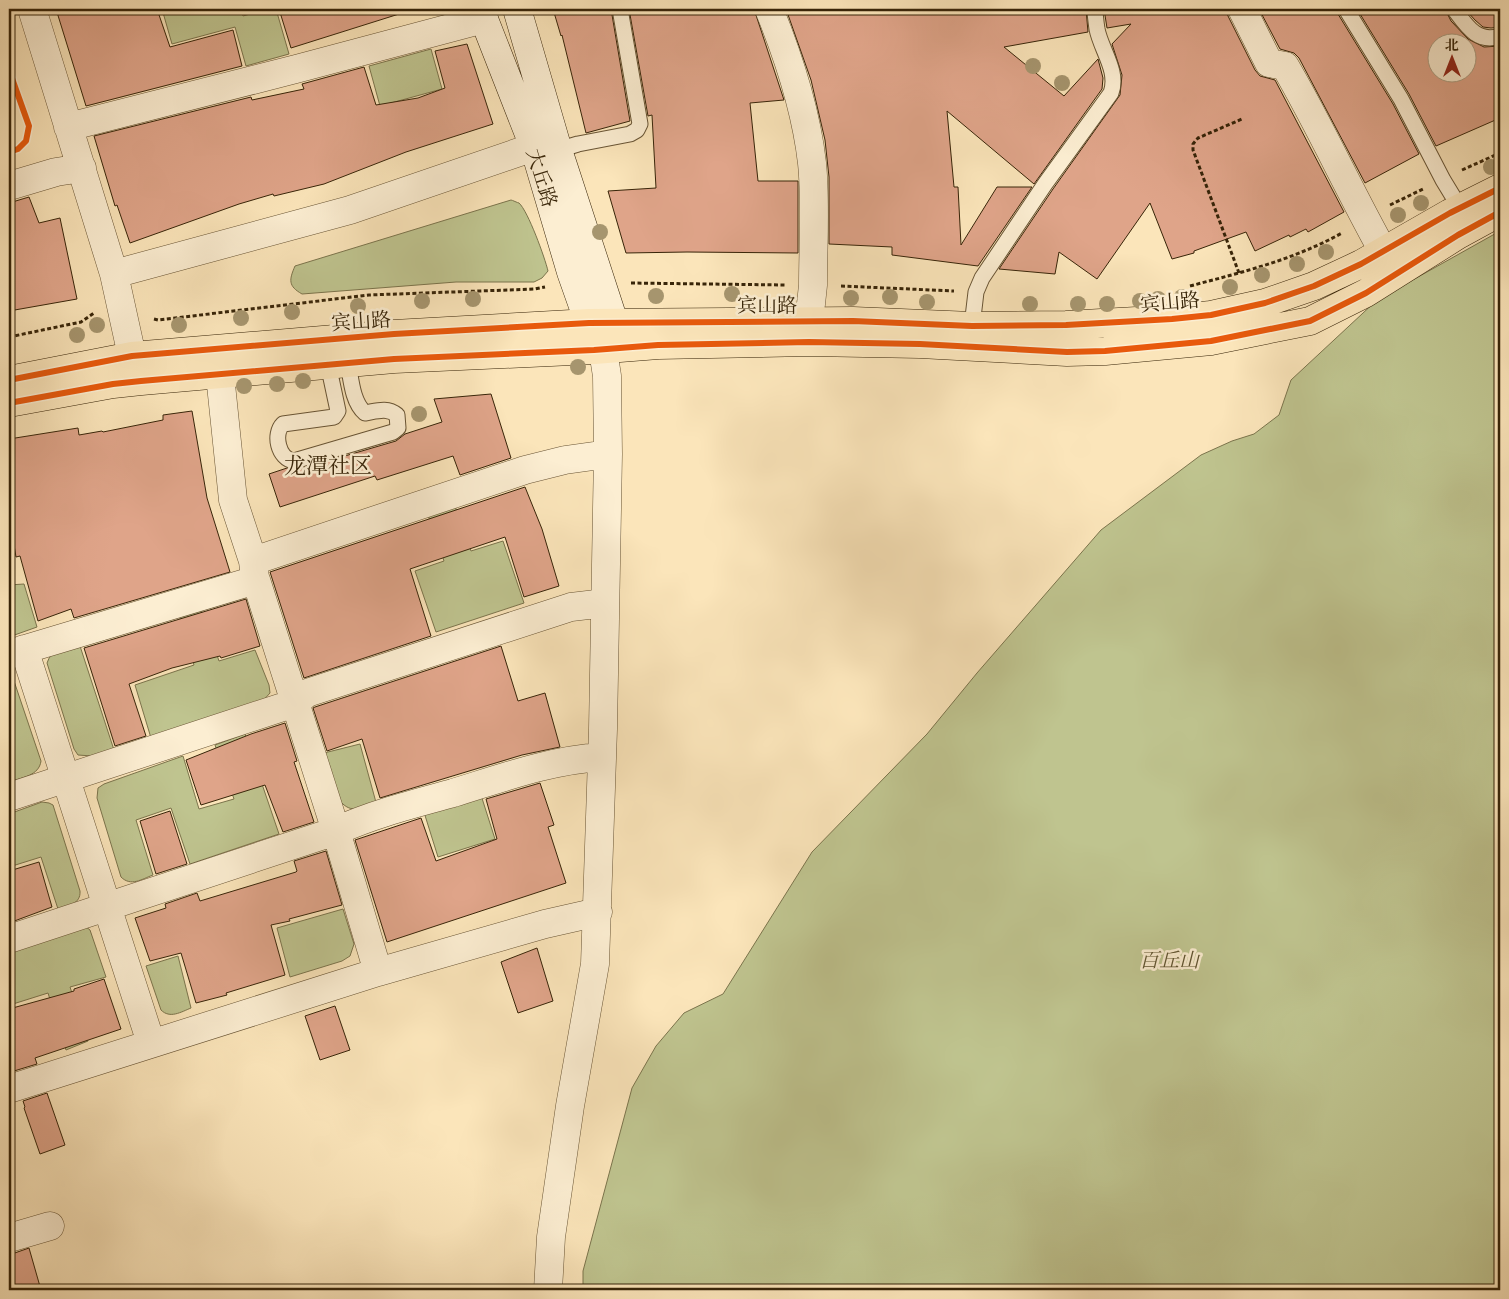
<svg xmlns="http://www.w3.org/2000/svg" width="1509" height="1299" viewBox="0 0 1509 1299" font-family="'IM FELL DW Pica','Noto Serif SC',serif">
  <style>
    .green { fill: #bfc48f; stroke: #7b744c }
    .building { fill: #dfa489; stroke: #372408; fill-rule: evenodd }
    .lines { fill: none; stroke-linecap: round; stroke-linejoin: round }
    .service-casing { stroke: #685434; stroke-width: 17 }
    .minor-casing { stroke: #685434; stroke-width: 29 }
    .secondary-casing { stroke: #372408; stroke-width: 29 }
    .primary-casing { stroke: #372408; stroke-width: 29 }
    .path { stroke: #372408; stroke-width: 3; stroke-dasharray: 4 2.5; stroke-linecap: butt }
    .service { stroke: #fceed2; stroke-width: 15 }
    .minor { stroke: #fceed2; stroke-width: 28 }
    .secondary { stroke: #fceed2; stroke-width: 28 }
    .primary { stroke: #fbe5ba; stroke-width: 28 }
    .cycleway-casing { stroke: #fceed2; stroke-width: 9 }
    .cycleway { stroke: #e8590c; stroke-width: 6 }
    .tree { fill: #a6956e }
    .labels { text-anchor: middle; stroke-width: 5; stroke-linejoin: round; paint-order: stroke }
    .street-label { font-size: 20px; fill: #372408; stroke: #fceed2 }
    .park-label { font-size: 20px; font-style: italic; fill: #605430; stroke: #fceed2 }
    .quarter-label { font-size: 22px; fill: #372408; stroke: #fceed2 }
  </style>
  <rect width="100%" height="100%" fill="#fbe5ba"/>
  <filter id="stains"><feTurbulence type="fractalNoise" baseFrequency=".004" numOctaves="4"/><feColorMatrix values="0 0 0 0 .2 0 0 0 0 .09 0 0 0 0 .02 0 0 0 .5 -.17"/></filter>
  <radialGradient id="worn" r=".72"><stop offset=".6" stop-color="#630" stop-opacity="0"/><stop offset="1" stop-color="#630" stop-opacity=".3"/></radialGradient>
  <!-- green -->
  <path class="green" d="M 162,9 L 241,9 L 243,16 L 268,9 L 276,9 L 289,54 L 246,66 L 235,27 L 172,44 Z
    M 431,49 L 442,89 L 380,106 L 369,66 Z
    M 511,200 C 512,200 518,203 519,203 C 528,211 545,258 548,271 L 542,278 L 534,282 L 456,282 L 302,294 C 288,286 289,280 295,266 Z
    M 1500,231 L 1500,1290 L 583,1290 L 583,1271 L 632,1088 L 656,1046 L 684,1013 L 723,994 L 812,852 L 927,734 L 977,673 L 1101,530 L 1201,455 L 1232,441 L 1254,434 L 1279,415 L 1291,380 L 1377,300 Z
    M 455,506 L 471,551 L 503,541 L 524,603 L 436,632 L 415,571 L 444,561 L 428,515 Z
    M 24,584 L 37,627 L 9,637 L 9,585 Z
    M 201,609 L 219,661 L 255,650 L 269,685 L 270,693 L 260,704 L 151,738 L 135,685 L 194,665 L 179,615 Z
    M 79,643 L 114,750 L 92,756 L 78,755 L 74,749 L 47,663 C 51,649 67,647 79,643 Z
    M 9,676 L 14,681 L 41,761 C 39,776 22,777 10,782 Z
    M 245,734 L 279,834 L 190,864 L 171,808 L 136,820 L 153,875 C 142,879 131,887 121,877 L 97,798 L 98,788 L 104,784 L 183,756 L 199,809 L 234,799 L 215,745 Z
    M 360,744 L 377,806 C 361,808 351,814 340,801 L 324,753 Z
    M 480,792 L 495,839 L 438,857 L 423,809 Z
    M 42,802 L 49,803 L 53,805 L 80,891 C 81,904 68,906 58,909 L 41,857 L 9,867 L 9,814 Z
    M 343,909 L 354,944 L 350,956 L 342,961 L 290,977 L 277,928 Z
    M 85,926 L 90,930 L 106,977 L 70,987 L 88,1041 L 66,1050 L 48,993 L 13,1004 L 9,991 L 9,949 Z
    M 178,956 L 191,1008 C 181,1012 170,1019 161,1010 L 146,966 Z"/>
  <!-- building -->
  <path class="building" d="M 56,9 L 157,9 L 170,47 L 233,30 L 242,66 L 86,106 Z
    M 279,9 L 398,9 L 399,14 L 291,48 Z
    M 553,9 L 611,9 L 630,121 L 586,133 L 562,35 L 561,36 Z
    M 629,9 L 754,9 L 784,100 L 750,103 L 758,181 L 798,181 L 798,253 L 687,252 L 626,253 L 608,191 L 656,188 L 652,115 L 648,116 Z
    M 786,9 L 1086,9 L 1088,32 L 1004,47 L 1064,96 L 1098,59 L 1103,78 L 1102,89 L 1034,184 L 947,111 L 954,187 L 958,187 L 961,245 L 997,187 L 1032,187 L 978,266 L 892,255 L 892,247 L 829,244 L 829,177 L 825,140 L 811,80 Z
    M 1104,9 L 1226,9 L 1228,16 L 1255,70 L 1260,76 L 1275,80 L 1344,212 L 1308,232 L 1306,229 L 1290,237 L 1289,235 L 1255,251 L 1246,232 L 1194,251 L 1194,253 L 1172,259 L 1150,203 L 1097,279 L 1059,252 L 1055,274 L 999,269 L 1053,189 L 1120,95 L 1122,75 L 1112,44 L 1131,24 L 1107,28 Z
    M 1259,9 L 1337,9 L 1338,14 L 1393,104 L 1419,154 L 1365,183 L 1299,58 L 1294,53 L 1280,49 Z
    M 1357,9 L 1445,9 L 1451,21 L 1468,39 L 1484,47 L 1500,46 L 1500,118 L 1436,146 L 1409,94 ZM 1436,42 L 1466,42 L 1466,72 L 1436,72 Z
    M 1465,9 L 1500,9 L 1500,27 L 1491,28 L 1483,27 L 1475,20 Z
    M 467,44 L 493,124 L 406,152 L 324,184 L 274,196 L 273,194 L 239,204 L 130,243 L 117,205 L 115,206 L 94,136 L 251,97 L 252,100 L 304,89 L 302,84 L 364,67 L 376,105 L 418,98 L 445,88 L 435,51 Z
    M 29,197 L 39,223 L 60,218 L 77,299 L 9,311 L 9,203 Z
    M 491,394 L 511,458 L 460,475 L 453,456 L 377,480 L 375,476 L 280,507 L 269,474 L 287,468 L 297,470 L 396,441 L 405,434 L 442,422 L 434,399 Z
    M 192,411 L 207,498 L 230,572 L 74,618 L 71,609 L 38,621 L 20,556 L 16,557 L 14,545 L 9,546 L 9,439 L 78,428 L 79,435 L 102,431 L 103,432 L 163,420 L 163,415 Z
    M 525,487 L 542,529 L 559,586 L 524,597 L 505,537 L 410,569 L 431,636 L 304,678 L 270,572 Z
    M 246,599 L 260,646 L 221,658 L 220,656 L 172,668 L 129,684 L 146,736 L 115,746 L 84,648 Z
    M 501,646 L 518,701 L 545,693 L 560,747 L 522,755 L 380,798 L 362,739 L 327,751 L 313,708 L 315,707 Z
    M 285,723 L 297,761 L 294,762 L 314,822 L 283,832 L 265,785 L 201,805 L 186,760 L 251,734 Z
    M 540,783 L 554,825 L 548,827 L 566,883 L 387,942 L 355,840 L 421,818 L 436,861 L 497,839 L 486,799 Z
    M 170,811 L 187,864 L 156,874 L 140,821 Z
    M 326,851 L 342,905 L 289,919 L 290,921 L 271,925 L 285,975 L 226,993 L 227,995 L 196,1003 L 181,953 L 150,961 L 135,918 L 166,908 L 165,904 L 197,893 L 200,901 L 296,872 L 297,871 L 294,861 Z
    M 39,862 L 52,907 L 9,923 L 9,871 Z
    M 537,948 L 553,1001 L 518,1013 L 501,962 Z
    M 104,979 L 121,1029 L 35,1058 L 37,1064 L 14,1071 L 9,1057 L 9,1009 L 74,991 L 74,989 Z
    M 335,1006 L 350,1050 L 320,1060 L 305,1016 Z
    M 47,1093 L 65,1145 L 40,1154 L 24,1108 L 25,1107 L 23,1101 Z
    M 29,1248 L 41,1290 L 9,1290 L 9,1255 Z"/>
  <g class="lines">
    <defs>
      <path id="service" d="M 1346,9 L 1401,99 L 1443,180 L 1460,208
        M 1454,9 C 1466,25 1477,44 1500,36
        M 558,150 L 578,144 L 630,134 L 637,130 L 640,124 L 620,9
        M 972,326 L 976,292 L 982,278 L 1045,184 L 1111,93 C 1119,71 1101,50 1097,29 C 1096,22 1095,15 1095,9
        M 328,364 L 338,411 L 334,417 L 283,424 C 273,434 278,459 294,461 L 393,432 L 398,428 L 397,415 C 387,407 377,411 365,413 C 352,402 351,378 348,363"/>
      <path id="minor" d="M 32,9 L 114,274 L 132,356
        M 769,9 C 789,58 806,110 812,163 C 816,201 813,246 813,285 L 811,304 L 807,321
        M 1242,9 L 1269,63 L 1285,66 C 1320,126 1349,190 1383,251
        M 68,127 L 296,69 L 484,19
        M 9,186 L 56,172 L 82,168
        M 114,274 L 350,210 L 534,147
        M 220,375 L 233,500 L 253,561 L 255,578
        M 253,561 L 525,470 L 565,460 L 608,454
        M 24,649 L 151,1043
        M 9,654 L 256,580 L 336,831 L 378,972 L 9,1089
        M 9,797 L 295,703 L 307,693 L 571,607 L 605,603
        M 9,939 L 336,831 C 373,814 413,804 453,793 C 502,778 550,760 602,757
        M 378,972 L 545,924 L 598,912
        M 9,1238 L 50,1226
        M 548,1290 L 551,1237 L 570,1106 L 595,964 L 603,729 L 608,454 L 607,376 L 603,350"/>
      <path id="secondary" d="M 480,9 L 534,147 L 571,272 L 589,323 L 593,346
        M 517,9 L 558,150 L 614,322 L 618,345"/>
      <path id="primary" d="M 9,380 L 132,356 L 394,334 L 589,323 L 853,321 L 972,326 L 1066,325 L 1172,319 L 1211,315 L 1265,303 L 1314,286 L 1361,264 L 1450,213 L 1500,188
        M 9,403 L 113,384 L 141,381 L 394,359 L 594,350 L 658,345 L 809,342 L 920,344 L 1067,352 L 1105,351 L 1211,341 L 1310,321 L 1366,293 L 1458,235 L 1500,212"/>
    </defs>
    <!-- service casing -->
    <use href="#service" class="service-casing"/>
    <!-- minor casing -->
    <use href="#minor" class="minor-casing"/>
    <!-- secondary casing -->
    <use href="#secondary" class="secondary-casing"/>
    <!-- primary casing -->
    <use href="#primary" class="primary-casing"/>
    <!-- path -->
    <path class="path" d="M 1462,170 L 1500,153
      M 1390,205 L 1423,189
      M 1239,273 L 1193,150 L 1193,144 L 1198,138 L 1242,119
      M 631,283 L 785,285
      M 841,286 L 954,291
      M 1190,286 C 1243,272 1293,260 1342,233
      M 154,319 L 158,320 L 369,295 L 535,289 L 545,287
      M 9,337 L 81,322 L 94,313"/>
    <!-- service -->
    <use href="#service" class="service"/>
    <!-- minor -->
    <use href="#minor" class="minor"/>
    <!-- secondary -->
    <use href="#secondary" class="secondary"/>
    <!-- primary -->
    <use href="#primary" class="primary"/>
    <defs>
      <path id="cycleway" d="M 9,70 L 29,126 L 26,141 L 18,149 L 9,152
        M 9,380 L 132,356 L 394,334 L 589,323 L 853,321 L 972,326 L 1066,325 L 1172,319 L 1211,315 L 1265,303 L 1314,286 L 1361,264 L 1450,213 L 1500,188
        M 9,403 L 113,384 L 141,381 L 394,359 L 594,350 L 658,345 L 809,342 L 920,344 L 1067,352 L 1105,351 L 1211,341 L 1310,321 L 1366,293 L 1458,235 L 1500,212"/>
    </defs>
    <!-- cycleway casing -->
    <use href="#cycleway" class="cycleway-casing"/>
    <!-- cycleway -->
    <use href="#cycleway" class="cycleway"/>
  </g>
  <!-- trees -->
  <g class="tree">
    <circle cx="1033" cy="66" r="8"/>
    <circle cx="1062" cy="83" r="8"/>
    <circle cx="1491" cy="167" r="8"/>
    <circle cx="1421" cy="203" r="8"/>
    <circle cx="1398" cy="215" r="8"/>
    <circle cx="600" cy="232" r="8"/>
    <circle cx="1326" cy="252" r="8"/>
    <circle cx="1297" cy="264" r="8"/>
    <circle cx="1262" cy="275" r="8"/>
    <circle cx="1230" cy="287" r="8"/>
    <circle cx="732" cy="294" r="8"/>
    <circle cx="656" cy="296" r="8"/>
    <circle cx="890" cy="297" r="8"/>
    <circle cx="1182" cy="297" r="8"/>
    <circle cx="851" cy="298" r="8"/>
    <circle cx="473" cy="299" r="8"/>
    <circle cx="1158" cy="299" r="8"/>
    <circle cx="422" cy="301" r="8"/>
    <circle cx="1140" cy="301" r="8"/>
    <circle cx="927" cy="302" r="8"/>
    <circle cx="1030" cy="304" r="8"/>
    <circle cx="1078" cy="304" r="8"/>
    <circle cx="1107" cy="304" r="8"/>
    <circle cx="358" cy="306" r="8"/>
    <circle cx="292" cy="312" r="8"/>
    <circle cx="241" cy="318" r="8"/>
    <circle cx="97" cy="325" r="8"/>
    <circle cx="179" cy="325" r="8"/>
    <circle cx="77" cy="335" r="8"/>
    <circle cx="578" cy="367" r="8"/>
    <circle cx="303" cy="381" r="8"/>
    <circle cx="277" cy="384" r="8"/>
    <circle cx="244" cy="386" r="8"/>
    <circle cx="419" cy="414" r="8"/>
  </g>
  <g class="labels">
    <!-- street labels -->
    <g class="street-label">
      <text transform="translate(542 178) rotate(73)" y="7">大丘路</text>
      <text transform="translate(1170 302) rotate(-5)" y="7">宾山路</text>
      <text x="767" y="312">宾山路</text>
      <text transform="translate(361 321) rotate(-4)" y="7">宾山路</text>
    </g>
    <!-- park labels -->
    <g class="park-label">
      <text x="1169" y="967">百丘山</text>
    </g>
    <!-- quarter labels -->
    <g class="quarter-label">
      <text x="328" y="473">龙潭社区</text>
    </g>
  </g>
  <!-- margin -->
  <rect width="1509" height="1299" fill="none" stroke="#fbe5ba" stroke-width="30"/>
  <rect x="10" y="10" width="1489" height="1279" fill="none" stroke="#372408" stroke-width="2.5"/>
  <rect x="15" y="15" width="1479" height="1269" fill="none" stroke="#372408"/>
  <!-- north arrow -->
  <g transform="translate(1452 58)"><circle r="24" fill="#fceed2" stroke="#ad9d81"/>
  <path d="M0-4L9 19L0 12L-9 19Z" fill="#8f2418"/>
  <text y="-8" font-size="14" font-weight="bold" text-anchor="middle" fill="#372408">北</text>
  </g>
  <rect width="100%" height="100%" filter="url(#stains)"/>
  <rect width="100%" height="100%" fill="url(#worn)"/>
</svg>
